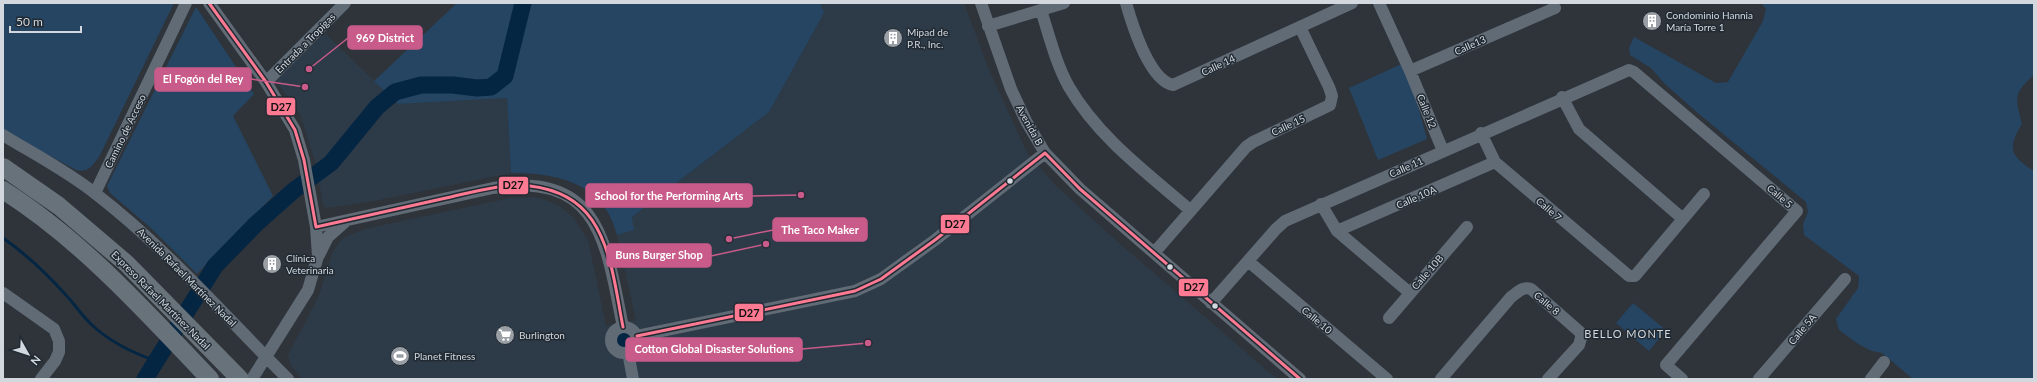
<svg xmlns="http://www.w3.org/2000/svg" width="2037" height="382" viewBox="0 0 2037 382" font-family="Lato,sans-serif">
  <style>
    .built { fill: #2d3b48 }
    .green { fill: #254563 }
    .water { fill: #042643 }
    .lines { fill: none; stroke-linecap: round; stroke-linejoin: round }
    .stream { stroke: #042643; stroke-width: 3 }
    .river { stroke: #042643; stroke-width: 17 }
    .minor { stroke: #616b76; stroke-width: 12 }
    .highway { stroke: #68727b; stroke-width: 18 }
    .bus-1-casing { stroke: #212a33; stroke-width: 6 }
    .bus-1 { stroke: #fe7a93; stroke-width: 3 }
    .bus-dot { fill: #d2d8de; stroke: #212a33; stroke-width: 1.5 }
    .labels { text-anchor: middle; stroke-width: 3; stroke-linejoin: round; paint-order: stroke }
    .poi-label { font-size: 10px; fill: #d2d8de; stroke: #212a33; text-anchor: start }
    .street-label { font-size: 10px; fill: #d2d8de; stroke: #212a33 }
    .neighbourhood-label { font-size: 11px; letter-spacing: 1px; fill: #d2d8de; stroke: #212a33 }
    .leader { fill: none; stroke: #c85b89; stroke-width: 1.5 }
    .callout-dot { fill: #c85b89; stroke: #212a33; stroke-width: 1.5 }
    .callout { fill: #c85b89; stroke: #c85b89; stroke-width: 1.5 }
    .callout-label { font-size: 11px; text-anchor: middle; font-weight: bold; fill: #fff }
    .line-badge { stroke: #212a33; stroke-width: 1.5 }
    .pale-badge-label { font-size: 11px; text-anchor: middle; font-weight: bold; fill: #111 }
  </style>
  <rect width="100%" height="100%" fill="#2f343a"/>
  <!-- built -->
  <path class="built" d="M 820,3 L 964,3 L 989,70 L 1027,153 L 1054,184 L 1112,237 L 1277,379 L 303,379 L 291,366 L 288,355 L 319,296 L 333,251 L 343,238 L 365,229 L 510,198 L 535,197 L 543,199 L 559,206 L 573,217 L 588,240 L 606,326 L 636,320 L 617,235 L 633,230 L 632,217 L 769,112 L 824,13 Z
    M 325,33 L 398,104 L 507,98 L 511,173 L 374,201 L 325,208 L 323,204 L 316,164 L 300,114 L 275,80 Z"/>
  <!-- green -->
  <path class="green" d="M 3,3 L 174,3 L 100,155 C 93,165 89,173 76,170 L 3,130 Z
    M 457,3 L 820,3 L 824,13 L 769,112 L 632,217 L 634,230 L 617,235 C 604,183 558,173 511,173 L 507,98 L 398,104 L 374,81 Z
    M 1761,3 L 2034,3 L 2034,75 C 2013,94 2015,97 2022,124 C 2007,148 2010,156 2034,171 L 2034,379 L 1913,379 L 1882,353 L 1872,351 L 1858,344 L 1839,330 L 1836,319 L 1858,288 L 1859,276 L 1804,235 L 1803,224 L 1808,212 L 1806,202 L 1699,114 L 1665,84 L 1651,68 L 1630,55 L 1629,48 L 1634,37 L 1716,83 L 1728,82 L 1763,21 L 1766,9 Z
    M 196,7 L 254,94 L 233,116 L 273,196 L 197,274 L 152,229 L 110,193 L 107,186 Z
    M 1406,62 L 1427,139 L 1378,160 L 1349,88 Z
    M 1633,303 L 1666,330 L 1649,351 L 1616,323 Z"/>
  <!-- water -->
  <path class="water" d="M615 339a9 9 0 1 1 18 0a9 9 0 1 1-18 0Z"/>
  <g class="lines">
    <!-- stream -->
    <path class="stream" d="M 3,238 C 26,254 45,272 64,293 C 74,303 82,316 92,325 C 110,342 133,353 156,361"/>
    <!-- river -->
    <path class="river" d="M 145,379 L 215,266 L 256,224 L 293,191 L 331,163 L 377,107 L 395,92 L 421,85 L 453,85 L 477,88 L 491,87 L 505,76 L 523,3"/>
    <!-- minor -->
    <path class="minor" d="M 209,3 L 266,82 L 295,130 L 304,160 L 316,227 L 318,256 L 308,290 L 252,379
      M 981,3 L 1011,89 L 1026,121 L 1045,153 L 1080,189 L 1300,379
      M 1126,3 C 1132,24 1149,80 1173,85 L 1352,3
      M 1379,3 L 1410,71 L 1443,151
      M 1041,10 C 1049,35 1056,64 1069,87 C 1099,138 1146,172 1190,210
      M 988,26 L 1064,3
      M 1410,71 L 1555,8
      M 266,82 L 345,3
      M 1562,97 L 1579,129 L 1683,219
      M 1481,133 L 1495,162 L 1629,276 L 1635,276 L 1704,194
      M 3,135 C 34,154 67,171 96,194 C 166,248 225,316 288,379
      M 95,193 L 186,3
      M 1321,204 L 1337,231 L 1410,293
      M 316,227 L 493,188 C 601,171 606,244 623,327
      M 1337,231 L 1495,162
      M 1154,253 L 1246,147 L 1253,142 L 1330,105 L 1332,96 L 1329,87 L 1300,27
      M 319,255 L 328,237 L 345,222
      M 1248,261 L 1387,379
      M 3,293 L 54,329 L 59,341 L 59,352 L 55,361 L 41,379
      M 1211,303 L 1276,229 L 1285,221 L 1629,70 L 1634,72 L 1797,211 L 1666,365 L 1682,379
      M 1389,318 L 1467,227
      M611 340a13 13 0 1 1 26 0a13 13 0 1 1-26 0Z
      M 637,336 L 855,291 L 881,279 L 935,240 L 1045,153
      M 628,352 L 633,379
      M 1441,379 L 1511,297 C 1518,292 1523,286 1531,289 L 1581,333 L 1581,338 L 1579,345 L 1548,379
      M 1759,379 L 1845,279
      M 1871,379 L 1884,362"/>
    <!-- highway -->
    <path class="highway" d="M 3,167 L 59,206 L 127,264 L 240,379
      M 3,190 C 83,241 145,311 210,379"/>
    <defs>
      <path id="bus-1" d="M 209,3 L 266,82 L 295,130 L 304,160 L 316,227
        M 1045,153 L 1080,189 L 1300,379
        M 316,227 C 359,217 403,208 446,198 C 473,192 503,183 530,186 C 555,189 577,198 592,220 C 612,249 616,292 623,327
        M 637,336 L 855,291 L 881,279 L 935,240 L 1045,153"/>
    </defs>
    <!-- bus-1 casing -->
    <use href="#bus-1" class="bus-1-casing"/>
    <!-- bus-1 -->
    <use href="#bus-1" class="bus-1"/>
  </g>
  <!-- icons -->
  <defs>
    <symbol id="building-disc" viewBox="-11 -11 22 22"><circle r="9.5" fill="#999fa5" stroke="#212a33"/><path d="M-4-6H4V6H1V3H-1V6H-4ZM-2.5-4.3h1.7v1.8h-1.7ZM.8-4.3h1.7v1.8H.8ZM-2.5-1h1.7V.8h-1.7ZM.8-1h1.7V.8H.8Z" fill="#fff"/></symbol>
    <symbol id="supermarket-disc" viewBox="-11 -11 22 22"><circle r="9.5" fill="#999fa5" stroke="#212a33"/><path d="M-6-5.5h2.5l.6 2H6L4.5 2H-2.5L-4.4-4H-6ZM-1.5 3.2a1.3 1.3 0 1 0 .1 0ZM3 3.2a1.3 1.3 0 1 0 .1 0Z" fill="#fff"/></symbol>
    <symbol id="stadium-disc" viewBox="-11 -11 22 22"><circle r="9.5" fill="#999fa5" stroke="#212a33"/><path d="M0-5a6.5 5 0 1 0 0 10a6.5 5 0 1 0 0-10ZM-3.5-1.8h7v3.6h-7Z" fill="#fff"/></symbol>
  </defs>
  <g fill-rule="evenodd">
    <use href="#building-disc" x="1641" y="10" width="22" height="22"/>
    <use href="#building-disc" x="882" y="27" width="22" height="22"/>
    <use href="#building-disc" x="261" y="253" width="22" height="22"/>
    <use href="#supermarket-disc" x="494" y="324" width="22" height="22"/>
    <use href="#stadium-disc" x="389" y="345" width="22" height="22"/>
  </g>
  <!-- markers -->
  <g class="bus-dot">
    <circle cx="1010" cy="181" r="3.5"/>
    <circle cx="1170" cy="267" r="3.5"/>
    <circle cx="1215" cy="306" r="3.5"/>
  </g>
  <g class="labels">
    <!-- poi labels -->
    <g class="poi-label">
      <text x="1666" y="19">Condominio Hannia<tspan x="1666" dy="12">María Torre 1</tspan></text>
      <text x="907" y="36">Mipad de<tspan x="907" dy="12">P.R., Inc.</tspan></text>
      <text x="286" y="262">Clínica<tspan x="286" dy="12">Veterinaria</tspan></text>
      <text x="519" y="339">Burlington</text>
      <text x="414" y="360">Planet Fitness</text>
    </g>
    <!-- street labels -->
    <g class="street-label">
      <text transform="translate(305 43) rotate(-45)" y="4">Entrada a Tropigas</text>
      <text transform="translate(1470 45) rotate(-24)" y="4">Calle13</text>
      <text transform="translate(1218 65) rotate(-25)" y="4">Calle 14</text>
      <text transform="translate(1427 111) rotate(68)" y="4">Calle 12</text>
      <text transform="translate(1030 125) rotate(61)" y="4">Avenida B</text>
      <text transform="translate(1288 125) rotate(-25)" y="4">Calle 15</text>
      <text transform="translate(125 131) rotate(-64)" y="4">Camino de Acceso</text>
      <text transform="translate(1406 167) rotate(-24)" y="4">Calle 11</text>
      <text transform="translate(1780 196) rotate(41)" y="4">Calle 5</text>
      <text transform="translate(1416 197) rotate(-24)" y="4">Calle 10A</text>
      <text transform="translate(1549 209) rotate(41)" y="4">Calle 7</text>
      <text transform="translate(1427 272) rotate(-49)" y="4">Calle 10B</text>
      <text transform="translate(187 277) rotate(45)" y="4">Avenida Rafael Martínez Nadal</text>
      <text transform="translate(161 300) rotate(45)" y="4">Expreso Rafael Martínez Nadal</text>
      <text transform="translate(1547 303) rotate(40)" y="4">Calle 8</text>
      <text transform="translate(1317 320) rotate(40)" y="4">Calle 10</text>
      <text transform="translate(1802 329) rotate(-50)" y="4">Calle 5A</text>
    </g>
    <!-- neighbourhood labels -->
    <g class="neighbourhood-label">
      <text x="1628" y="338">BELLO MONTE</text>
    </g>
  </g>
  <!-- callouts -->
  <path class="leader" d="M309 69L348 38M305 87L251 79M801 195L752 196M729 239L773 230M766 244L711 256M868 343L802 349"/>
  <g class="callout-dot">
    <circle cx="309" cy="69" r="4"/>
    <circle cx="305" cy="87" r="4"/>
    <circle cx="801" cy="195" r="4"/>
    <circle cx="729" cy="239" r="4"/>
    <circle cx="766" cy="244" r="4"/>
    <circle cx="868" cy="343" r="4"/>
  </g>
  <g class="callout">
    <rect x="348" y="26" width="74" height="23" rx="4"/>
    <rect x="155" y="68" width="96" height="23" rx="4"/>
    <rect x="586" y="184" width="166" height="23" rx="4"/>
    <rect x="773" y="218" width="94" height="23" rx="4"/>
    <rect x="607" y="244" width="104" height="23" rx="4"/>
    <rect x="626" y="338" width="176" height="23" rx="4"/>
  </g>
  <g class="callout-label">
    <text x="385" y="42">969 District</text>
    <text x="203" y="83">El Fogón del Rey</text>
    <text x="669" y="200">School for the Performing Arts</text>
    <text x="820" y="234">The Taco Maker</text>
    <text x="659" y="259">Buns Burger Shop</text>
    <text x="714" y="353">Cotton Global Disaster Solutions</text>
  </g>
  <g class="line-badge">
    <rect x="266" y="97" width="30" height="19" rx="4" fill="#fe7a93"/>
    <rect x="498" y="176" width="31" height="19" rx="4" fill="#fe7a93"/>
    <rect x="940" y="214" width="30" height="20" rx="4" fill="#fe7a93"/>
    <rect x="1178" y="278" width="31" height="19" rx="4" fill="#fe7a93"/>
    <rect x="734" y="303" width="30" height="19" rx="4" fill="#fe7a93"/>
  </g>
  <g class="pale-badge-label">
    <text x="281" y="111">D27</text>
    <text x="513" y="189">D27</text>
    <text x="955" y="228">D27</text>
    <text x="1194" y="291">D27</text>
    <text x="749" y="317">D27</text>
  </g>
  <!-- border -->
  <rect width="2037" height="382" fill="none" stroke="#d2d8de" stroke-width="8"/>
  <!-- north arrow -->
  <g transform="translate(28 354) rotate(129)" stroke="#212a33" stroke-width="3" paint-order="stroke">
  <path d="M0-3L7 15L0 10L-7 15Z" fill="#d2d8de"/>
  <text y="-6" font-size="11" font-weight="bold" text-anchor="middle" fill="#d2d8de">N</text>
  </g>
  <!-- scale -->
  <path d="M10 26v6h71v-6" fill="none" stroke="#d2d8de" stroke-width="2"/>
  <text x="16" y="26" font-size="12" fill="#d2d8de" stroke="#212a33" stroke-width="3" paint-order="stroke">50 m</text>
</svg>
